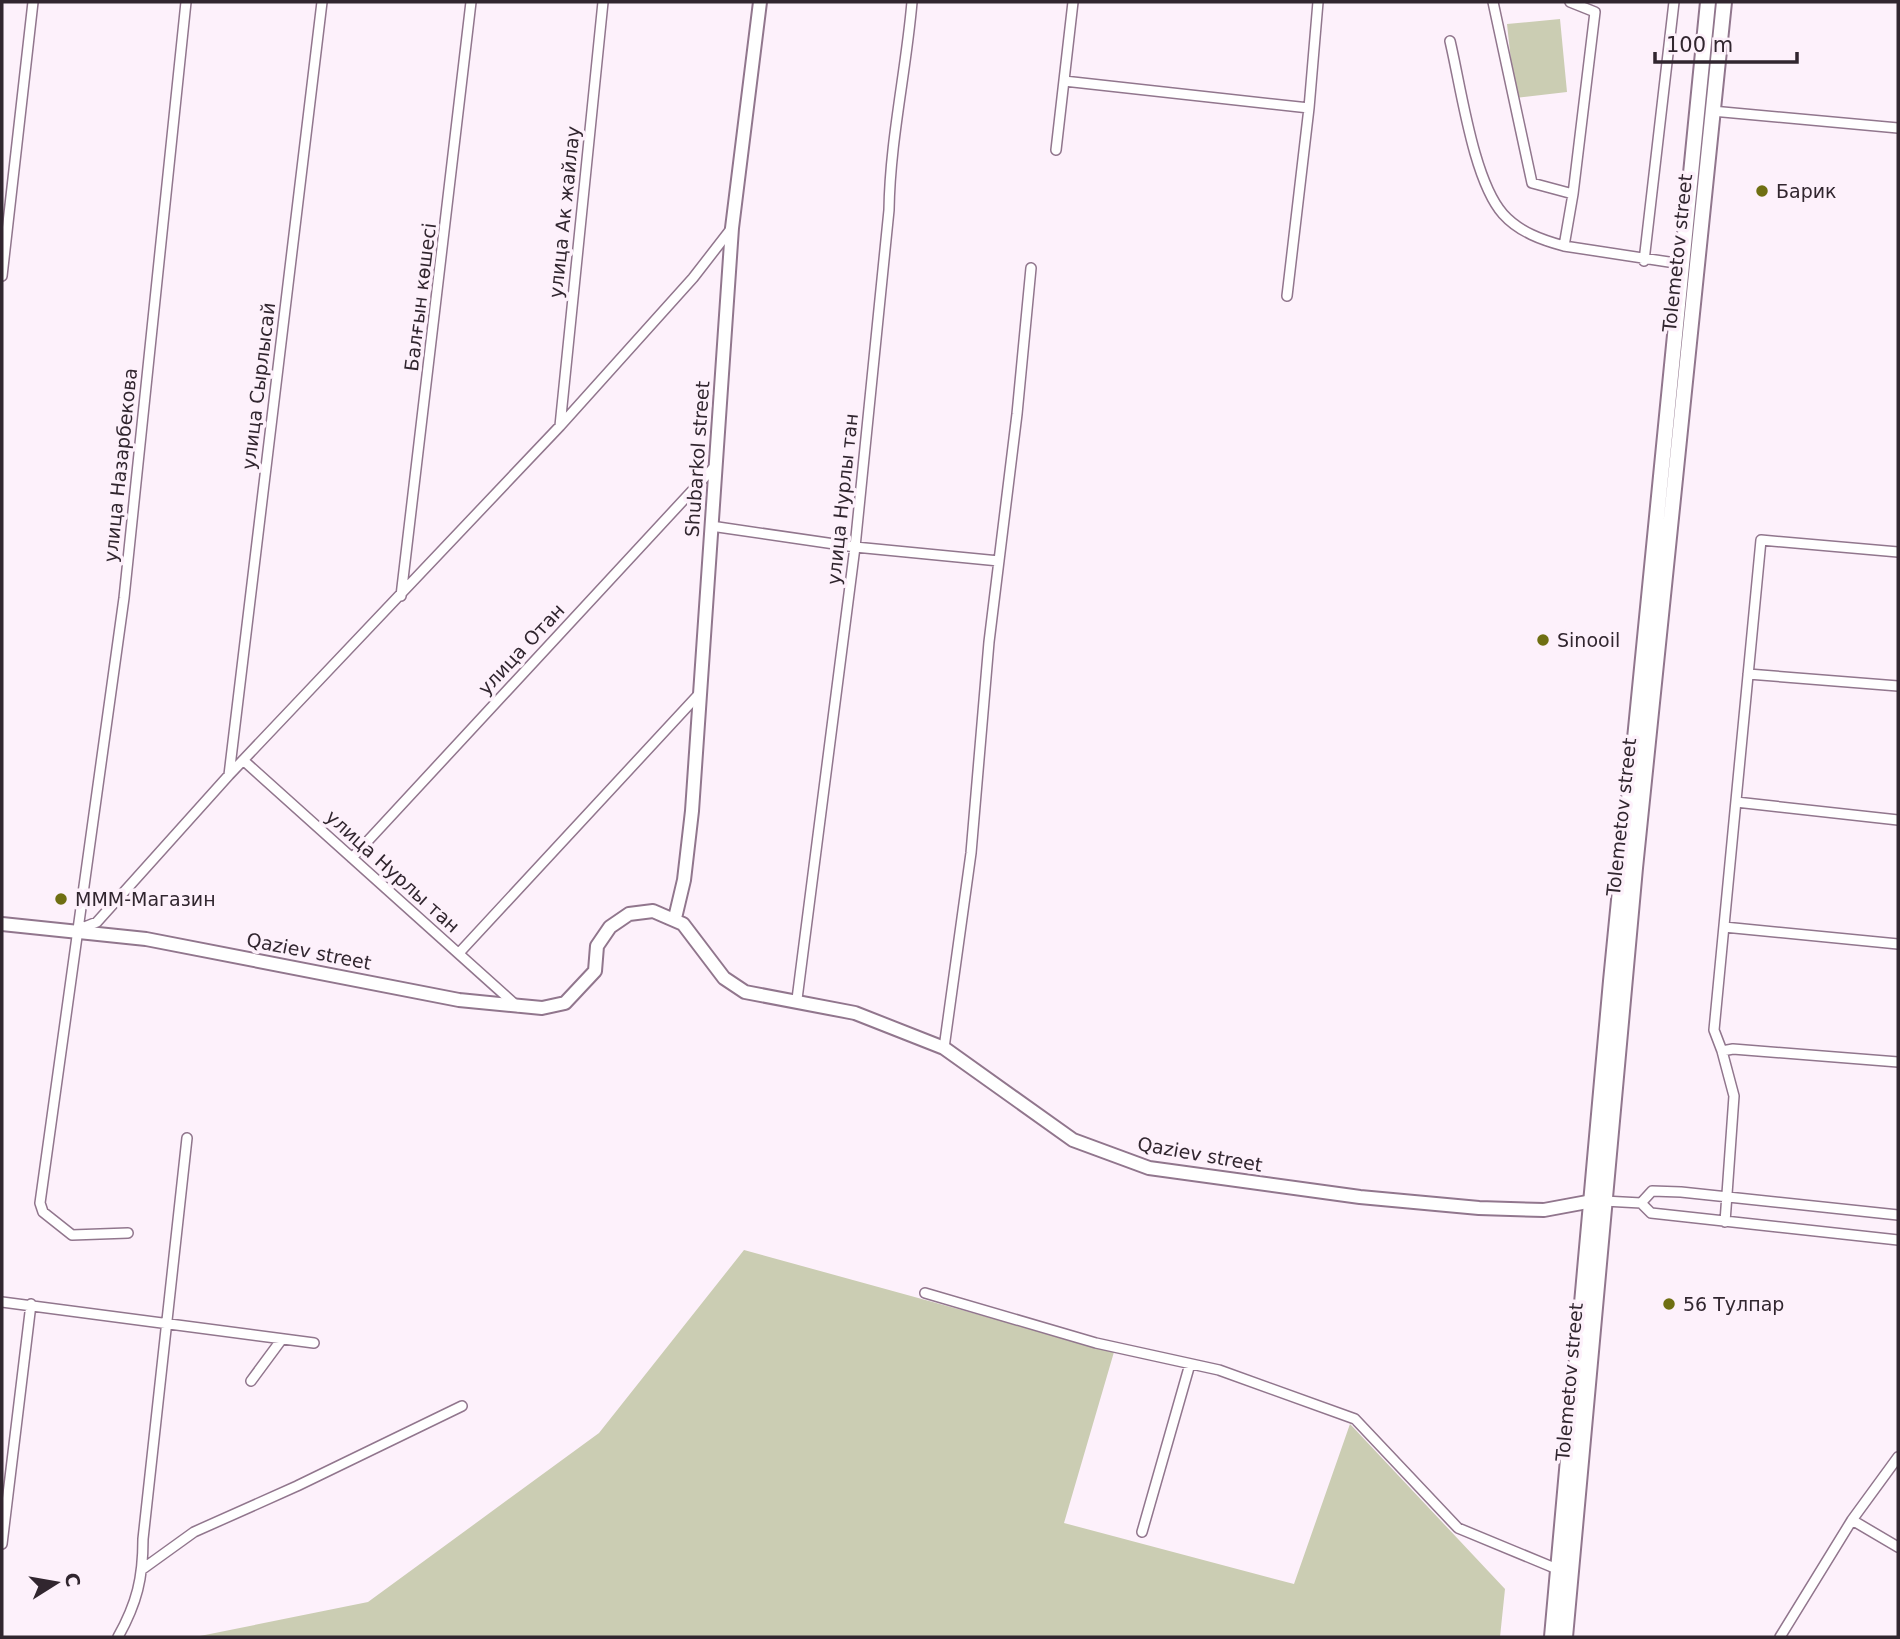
<svg xmlns="http://www.w3.org/2000/svg" width="1900" height="1639" viewBox="0 0 1900 1639" font-family="'DejaVu Sans',sans-serif">
  <style>
    .green { fill: #cbcdb3 }
    .lines { fill: none; stroke-linecap: round; stroke-linejoin: round }
    .street-casing { stroke: #91768d; stroke-width: 12 }
    .secondary-casing { stroke: #91768d; stroke-width: 16 }
    .primary-casing { stroke: #91768d; stroke-width: 18 }
    .street { stroke: #fff; stroke-width: 9 }
    .secondary { stroke: #fff; stroke-width: 12 }
    .primary { stroke: #fff; stroke-width: 14 }
    .poi-dot { fill: #6f6f12; stroke: #fdf1fb; stroke-width: 2.5 }
    .labels { text-anchor: middle; stroke-width: 7; stroke-linejoin: round; paint-order: stroke }
    .poi-label { font-size: 19px; fill: #31262f; stroke: #fdf1fb; text-anchor: start }
    .street-label { font-size: 19px; fill: #31262f; stroke: #fdf1fb }
  </style>
  <rect width="100%" height="100%" fill="#fdf1fb"/>
  <!-- green -->
  <path class="green" d="M 1560,19 L 1567,92 L 1515,98 L 1507,24 Z
    M 744,1250 L 1114,1352 L 1064,1523 L 1294,1584 L 1350,1424 L 1505,1589 L 1500,1637 L 195,1637 L 368,1602 L 599,1433 Z"/>
  <g class="lines">
    <defs>
      <path id="street" d="M 1493,2 L 1532,183 L 1573,194 L 1564,246 L 1682,264
        M 1570,2 L 1595,12 L 1573,194
        M 1450,41 C 1461,87 1473,180 1503,214 C 1519,232 1542,240 1564,246
        M 1064,81 L 1309,108 L 1287,296
        M 1309,108 L 1318,2
        M 1712,111 L 1898,128
        M 1056,150 L 1073,2
        M 1644,261 L 1674,2
        M 2,276 L 33,2
        M 560,426 L 603,2
        M 711,526 L 855,547 L 999,561
        M 401,596 L 471,2
        M 1748,674 L 1898,686
        M 243,760 L 518,1007
        M 229,775 L 322,2
        M 1736,802 L 1898,820
        M 352,858 L 716,465
        M 1724,927 L 1898,944
        M 77,930 L 97,922 L 229,775 L 560,426 L 693,278 L 731,229
        M 459,953 L 699,694
        M 797,999 L 855,547 L 889,210 C 890,140 906,72 912,2
        M 944,1048 L 971,853 L 989,642 L 1017,414 L 1031,268
        M 1722,1051 L 1714,1030 L 1761,540 L 1898,552
        M 1604,1201 L 1641,1203 L 1651,1213 L 1898,1240
        M 1641,1203 L 1652,1191 L 1681,1192 L 1898,1215
        M 1725,1222 L 1734,1096 L 1722,1051 L 1733,1049 L 1898,1062
        M 128,1233 L 72,1235 L 43,1212 L 40,1203 L 124,598 L 186,2
        M 925,1293 L 1096,1343 L 1219,1370 L 1355,1419 L 1458,1528 L 1557,1569
        M 2,1302 L 314,1343
        M 251,1381 L 282,1339
        M 1852,1520 L 1898,1547
        M 1142,1532 L 1190,1364
        M 2,1544 L 31,1304
        M 144,1568 L 194,1532 L 297,1486 L 462,1406
        M 118,1637 C 137,1603 143,1578 143,1539 L 187,1138
        M 1780,1637 L 1852,1520 L 1898,1457"/>
      <path id="secondary" d="M 675,918 L 684,880 L 692,811 L 732,228 L 760,2
        M 2,924 L 146,939 L 459,1000 L 542,1008 L 565,1003 L 595,971 L 597,946 L 610,927 L 629,914 L 653,911 L 683,924 L 724,978 L 745,992 L 855,1013 L 944,1048 L 1073,1140 L 1149,1168 L 1360,1197 L 1479,1208 L 1544,1210 L 1598,1200"/>
      <path id="primary" d="M 1552,1637 L 1611,981 L 1708,2
        M 1565,1637 L 1635,868 L 1724,2"/>
    </defs>
    <!-- street casing -->
    <use href="#street" class="street-casing"/>
    <!-- secondary casing -->
    <use href="#secondary" class="secondary-casing"/>
    <!-- primary casing -->
    <use href="#primary" class="primary-casing"/>
    <!-- street -->
    <use href="#street" class="street"/>
    <!-- secondary -->
    <use href="#secondary" class="secondary"/>
    <!-- primary -->
    <use href="#primary" class="primary"/>
  </g>
  <!-- markers -->
  <g class="poi-dot">
    <circle cx="1762" cy="191" r="7"/>
    <circle cx="1543" cy="640" r="7"/>
    <circle cx="61" cy="899" r="7"/>
    <circle cx="1669" cy="1304" r="7"/>
  </g>
  <g class="labels">
    <!-- poi labels -->
    <g class="poi-label">
      <text x="1776" y="198">Барик</text>
      <text x="1557" y="647">Sinooil</text>
      <text x="75" y="906">МММ-Магазин</text>
      <text x="1683" y="1311">56 Тулпар</text>
    </g>
    <!-- street labels -->
    <g class="street-label">
      <text transform="translate(564 212) rotate(-84)" y="7">улица Ак жайлау</text>
      <text transform="translate(1677 253) rotate(-84)" y="7">Tolemetov street</text>
      <text transform="translate(420 297) rotate(-83)" y="7">Балғын көшесі</text>
      <text transform="translate(258 386) rotate(-83)" y="7">улица Сырлысай</text>
      <text transform="translate(697 459) rotate(-86)" y="7">Shubarkol street</text>
      <text transform="translate(120 465) rotate(-84)" y="7">улица Назарбекова</text>
      <text transform="translate(842 499) rotate(-84)" y="7">улица Нурлы тан</text>
      <text transform="translate(521 649) rotate(-47)" y="7">улица Отан</text>
      <text transform="translate(1621 817) rotate(-84)" y="7">Tolemetov street</text>
      <text transform="translate(393 871) rotate(42)" y="7">улица Нурлы тан</text>
      <text transform="translate(309 951) rotate(11)" y="7">Qaziev street</text>
      <text transform="translate(1200 1154) rotate(10)" y="7">Qaziev street</text>
      <text transform="translate(1569 1382) rotate(-85)" y="7">Tolemetov street</text>
    </g>
  </g>
  <!-- border -->
  <rect width="1900" height="1639" fill="none" stroke="#31262f" stroke-width="7"/>
  <!-- north arrow -->
  <g transform="translate(56 1583) rotate(79)" stroke="#fdf1fb" stroke-width="5" paint-order="stroke">
  <path d="M0-5L12 26L0 18L-12 26Z" fill="#31262f"/>
  <text y="-10" font-size="19" font-weight="bold" text-anchor="middle" fill="#31262f">С</text>
  </g>
  <!-- scale -->
  <path d="M1655 52v10h142v-10" fill="none" stroke="#31262f" stroke-width="3.5"/>
  <text x="1666" y="52" font-size="21" fill="#31262f" stroke="#fdf1fb" stroke-width="5" paint-order="stroke">100 m</text>
</svg>
